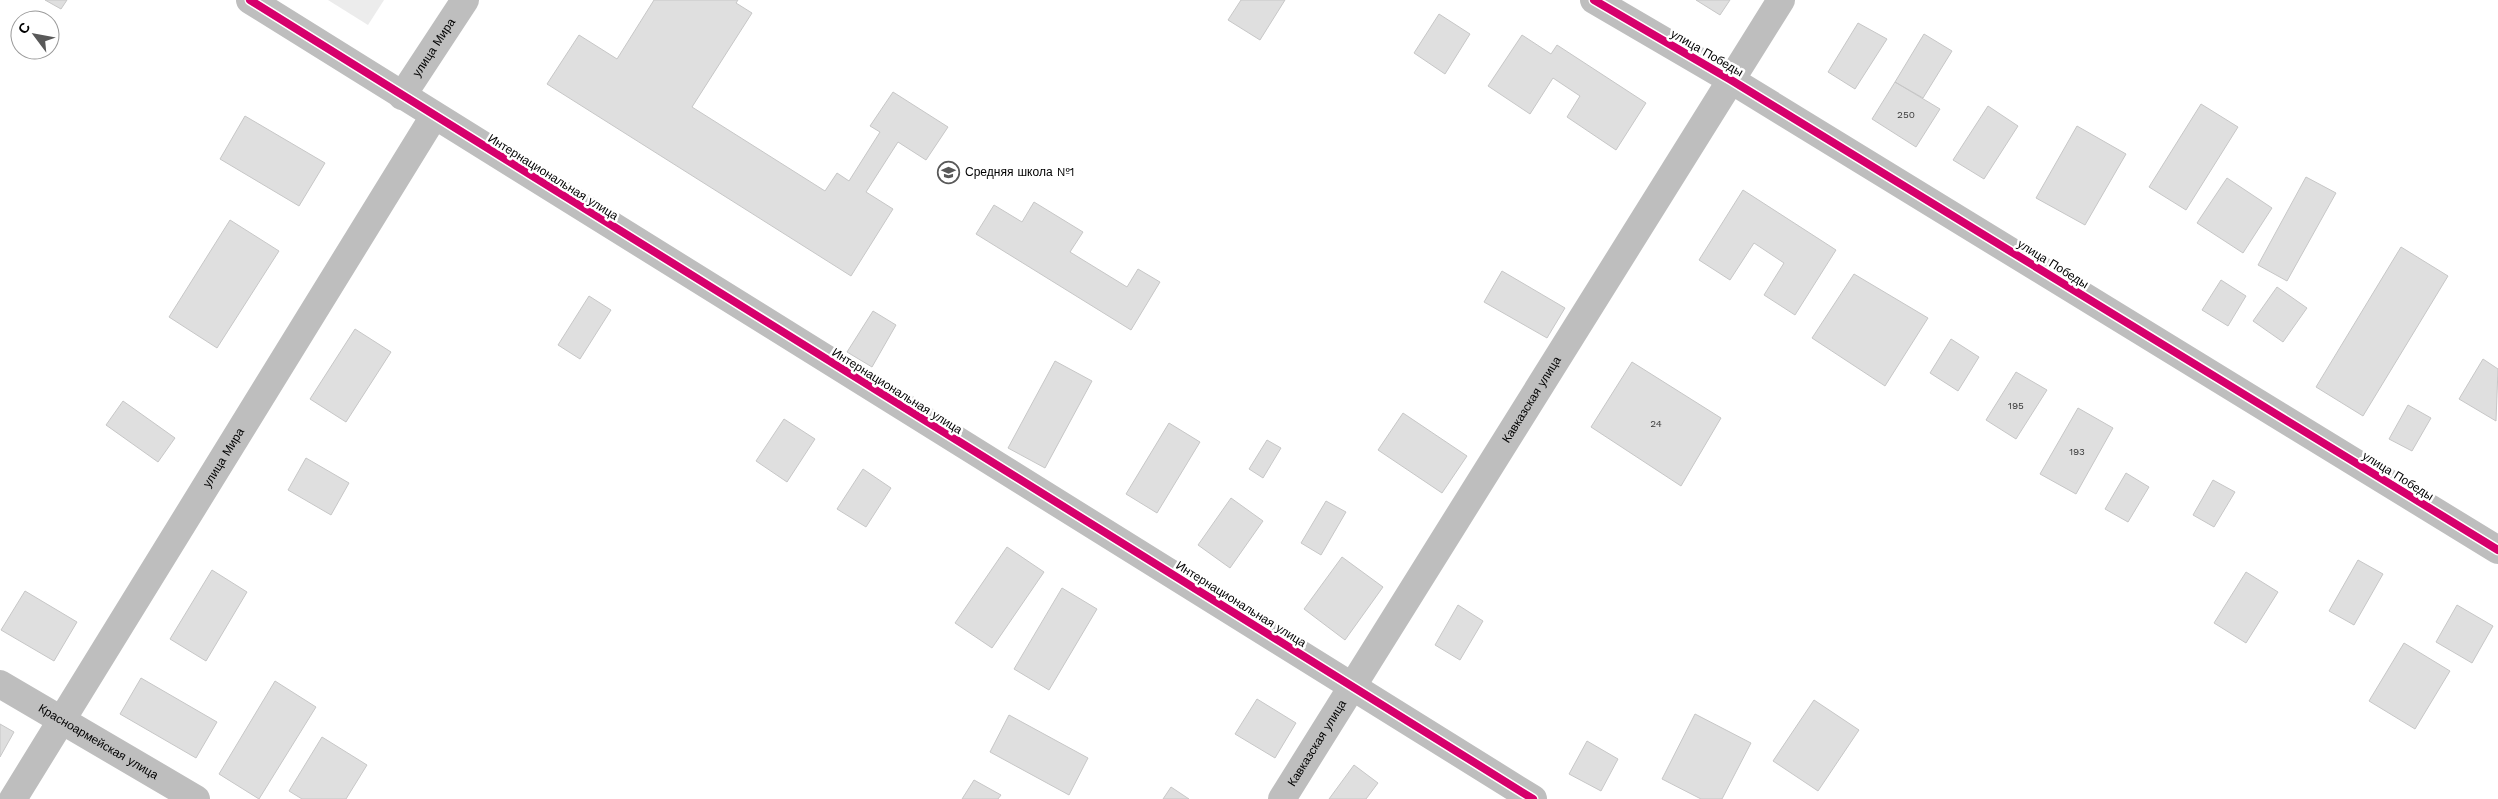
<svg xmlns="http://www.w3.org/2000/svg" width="2498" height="799" viewBox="0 0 2498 799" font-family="'Work Sans',sans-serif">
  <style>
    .park { fill: #ececec }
    .building { fill: #dfdfdf; stroke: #c7c7c7 }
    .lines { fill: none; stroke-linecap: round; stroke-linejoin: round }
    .minor { stroke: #bebebe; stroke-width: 28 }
    .cycleway-casing { stroke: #fff; stroke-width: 11 }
    .cycleway { stroke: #d6006c; stroke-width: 8 }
    .labels { text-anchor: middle; stroke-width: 5; stroke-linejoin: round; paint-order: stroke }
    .number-label { font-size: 10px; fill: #383838 }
    .street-label { font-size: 12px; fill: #000; stroke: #fff }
    .poi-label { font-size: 12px; fill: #000; stroke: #fff; text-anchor: start }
  </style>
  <rect width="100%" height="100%" fill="#fff"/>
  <!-- park -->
  <path class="park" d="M 328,0 L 384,0 L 368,25 Z"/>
  <!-- building -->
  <path class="building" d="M 45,0 L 67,0 L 61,9 Z
    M 654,0 L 738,0 L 736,3 L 752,13 L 692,107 L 825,191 L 837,173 L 849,181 L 880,132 L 870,126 L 893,92 L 948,127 L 926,160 L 898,142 L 866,192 L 893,209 L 851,276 L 547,84 L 579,35 L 617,59 Z
    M 1241,0 L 1285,0 L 1260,40 L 1228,20 Z
    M 1696,0 L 1730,0 L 1720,15 Z
    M 1439,14 L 1470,34 L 1445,74 L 1414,53 Z
    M 1858,23 L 1887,39 L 1855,89 L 1828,72 Z
    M 1924,34 L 1952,51 L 1923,98 L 1895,82 Z
    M 1522,35 L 1551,54 L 1557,45 L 1646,103 L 1616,150 L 1567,117 L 1580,96 L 1553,78 L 1530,114 L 1488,86 Z
    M 1895,82 L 1940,109 L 1916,147 L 1872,119 Z
    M 2201,104 L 2238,127 L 2186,210 L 2149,187 Z
    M 1988,106 L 2018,126 L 1984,179 L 1953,160 Z
    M 245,116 L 325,163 L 299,206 L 220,159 Z
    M 2077,126 L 2126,154 L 2085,225 L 2036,198 Z
    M 2306,177 L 2336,193 L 2287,281 L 2258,265 Z
    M 2227,178 L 2272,208 L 2243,253 L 2197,223 Z
    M 1743,190 L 1836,250 L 1795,315 L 1764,295 L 1784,263 L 1754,243 L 1730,280 L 1699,260 Z
    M 1034,202 L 1083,232 L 1070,252 L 1127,287 L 1138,269 L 1160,282 L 1131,330 L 976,234 L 994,205 L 1022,222 Z
    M 230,220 L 279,251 L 217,348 L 169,317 Z
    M 2401,247 L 2448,276 L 2363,416 L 2316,387 Z
    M 1502,271 L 1565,308 L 1547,338 L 1484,302 Z
    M 1854,274 L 1928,318 L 1885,386 L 1812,338 Z
    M 2221,280 L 2246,296 L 2228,326 L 2202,310 Z
    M 2277,287 L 2307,308 L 2283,342 L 2253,321 Z
    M 589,296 L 611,310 L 580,359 L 558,345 Z
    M 873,311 L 896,325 L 872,367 L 847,352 Z
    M 355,329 L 391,352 L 346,422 L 310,399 Z
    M 1951,339 L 1979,357 L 1958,391 L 1930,373 Z
    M 2483,359 L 2498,369 L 2496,421 L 2459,399 Z
    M 1055,361 L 1092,381 L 1045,468 L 1008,448 Z
    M 1632,362 L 1721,418 L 1681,486 L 1591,427 Z
    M 2016,372 L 2047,390 L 2016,439 L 1986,420 Z
    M 123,401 L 175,438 L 158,462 L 106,425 Z
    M 2408,405 L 2431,418 L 2412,451 L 2389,439 Z
    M 2078,408 L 2113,428 L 2076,494 L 2040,474 Z
    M 1403,413 L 1467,456 L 1442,493 L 1378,450 Z
    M 784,419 L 815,439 L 787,482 L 756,461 Z
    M 1169,423 L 1200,442 L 1157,513 L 1126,494 Z
    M 1267,440 L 1281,448 L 1263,478 L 1249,469 Z
    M 306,458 L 349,483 L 331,515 L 288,490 Z
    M 863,469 L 891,488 L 866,527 L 837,509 Z
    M 2126,473 L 2149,487 L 2128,522 L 2105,509 Z
    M 2213,480 L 2235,492 L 2214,527 L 2193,515 Z
    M 1231,498 L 1263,521 L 1230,568 L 1198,545 Z
    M 1326,501 L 1346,512 L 1321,555 L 1301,543 Z
    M 1007,547 L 1044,572 L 992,648 L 955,623 Z
    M 1342,557 L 1383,587 L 1345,640 L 1304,609 Z
    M 2358,560 L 2383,574 L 2354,625 L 2329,611 Z
    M 212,570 L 247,592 L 206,661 L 170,639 Z
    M 2246,572 L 2278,592 L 2246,643 L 2214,623 Z
    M 1062,588 L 1097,609 L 1049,690 L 1014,669 Z
    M 25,591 L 77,622 L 54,661 L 1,630 Z
    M 1458,605 L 1483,621 L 1460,660 L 1435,645 Z
    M 2457,605 L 2493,626 L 2472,663 L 2436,642 Z
    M 2404,643 L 2450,671 L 2415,729 L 2369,701 Z
    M 141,678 L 217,722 L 196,758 L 120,714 Z
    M 275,681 L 316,707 L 259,799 L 219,774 Z
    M 1257,699 L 1296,723 L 1275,758 L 1235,734 Z
    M 1814,700 L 1859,730 L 1818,791 L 1773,761 Z
    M 1695,714 L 1751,743 L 1722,799 L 1701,799 L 1662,779 Z
    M 1009,715 L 1088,758 L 1069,795 L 990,752 Z
    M 0,724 L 14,732 L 0,757 Z
    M 322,737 L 367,765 L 346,799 L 302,799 L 289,791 Z
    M 1587,741 L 1618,759 L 1601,791 L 1569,774 Z
    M 1354,765 L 1378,783 L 1366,799 L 1329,799 Z
    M 974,780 L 1001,795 L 998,799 L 962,799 Z
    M 1171,787 L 1189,799 L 1163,799 Z"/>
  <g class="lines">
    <!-- minor -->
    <g class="minor">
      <path d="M 250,0 L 1533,799"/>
      <path d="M 1594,0 L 1731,80 L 2498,550"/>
      <path id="s1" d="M 402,96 L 465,0"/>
      <path id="s2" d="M 0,684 L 196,799"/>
      <path id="s3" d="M 13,799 L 434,116"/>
      <path id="s4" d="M 1282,799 L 1781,0"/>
    </g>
    <defs>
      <path id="cycleway" d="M 250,0 L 1533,799
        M 1594,0 L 1731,80 L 2498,550"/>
    </defs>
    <!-- cycleway casing -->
    <use href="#cycleway" class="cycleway-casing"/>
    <!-- cycleway -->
    <use href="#cycleway" class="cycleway"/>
  </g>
  <!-- icons -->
  <defs>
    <symbol id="school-ring" viewBox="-11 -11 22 22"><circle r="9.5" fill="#fff" stroke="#595959" stroke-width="1.5"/><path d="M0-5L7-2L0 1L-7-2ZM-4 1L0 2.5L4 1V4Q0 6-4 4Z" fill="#595959"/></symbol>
  </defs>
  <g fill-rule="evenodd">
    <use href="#school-ring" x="936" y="160" width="25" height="25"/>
  </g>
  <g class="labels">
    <!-- number labels -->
    <g class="number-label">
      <text x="1906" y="118">250</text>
      <text x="2016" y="409">195</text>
      <text x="1656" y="427">24</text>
      <text x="2077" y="455">193</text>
    </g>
    <!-- street labels -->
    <g class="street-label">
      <text dy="4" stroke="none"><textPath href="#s1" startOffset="58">улица Мира</textPath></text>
      <text transform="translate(1707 53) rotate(30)" y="4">улица Победы</text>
      <text transform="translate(553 177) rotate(32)" y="4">Интернациональная улица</text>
      <text transform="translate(2053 264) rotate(32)" y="4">улица Победы</text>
      <text transform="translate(897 391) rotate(32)" y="4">Интернациональная улица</text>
      <text dy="4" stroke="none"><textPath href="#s4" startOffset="471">Кавказская улица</textPath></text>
      <text dy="4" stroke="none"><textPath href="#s3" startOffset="401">улица Мира</textPath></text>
      <text transform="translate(2398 476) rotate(32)" y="4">улица Победы</text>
      <text transform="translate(1241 604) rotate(32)" y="4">Интернациональная улица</text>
      <text dy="4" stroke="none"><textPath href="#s2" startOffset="114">Красноармейская улица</textPath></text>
      <text dy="4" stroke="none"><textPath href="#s4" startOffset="66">Кавказская улица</textPath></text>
    </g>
    <!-- poi labels -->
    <g class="poi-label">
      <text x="965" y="176">Средняя школа №1</text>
    </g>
  </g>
  <!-- north arrow -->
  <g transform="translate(35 35) rotate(302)"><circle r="24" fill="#ffffff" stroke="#999999"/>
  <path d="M0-4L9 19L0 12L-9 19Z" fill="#595959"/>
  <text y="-8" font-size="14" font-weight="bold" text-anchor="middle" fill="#000000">С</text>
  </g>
</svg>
